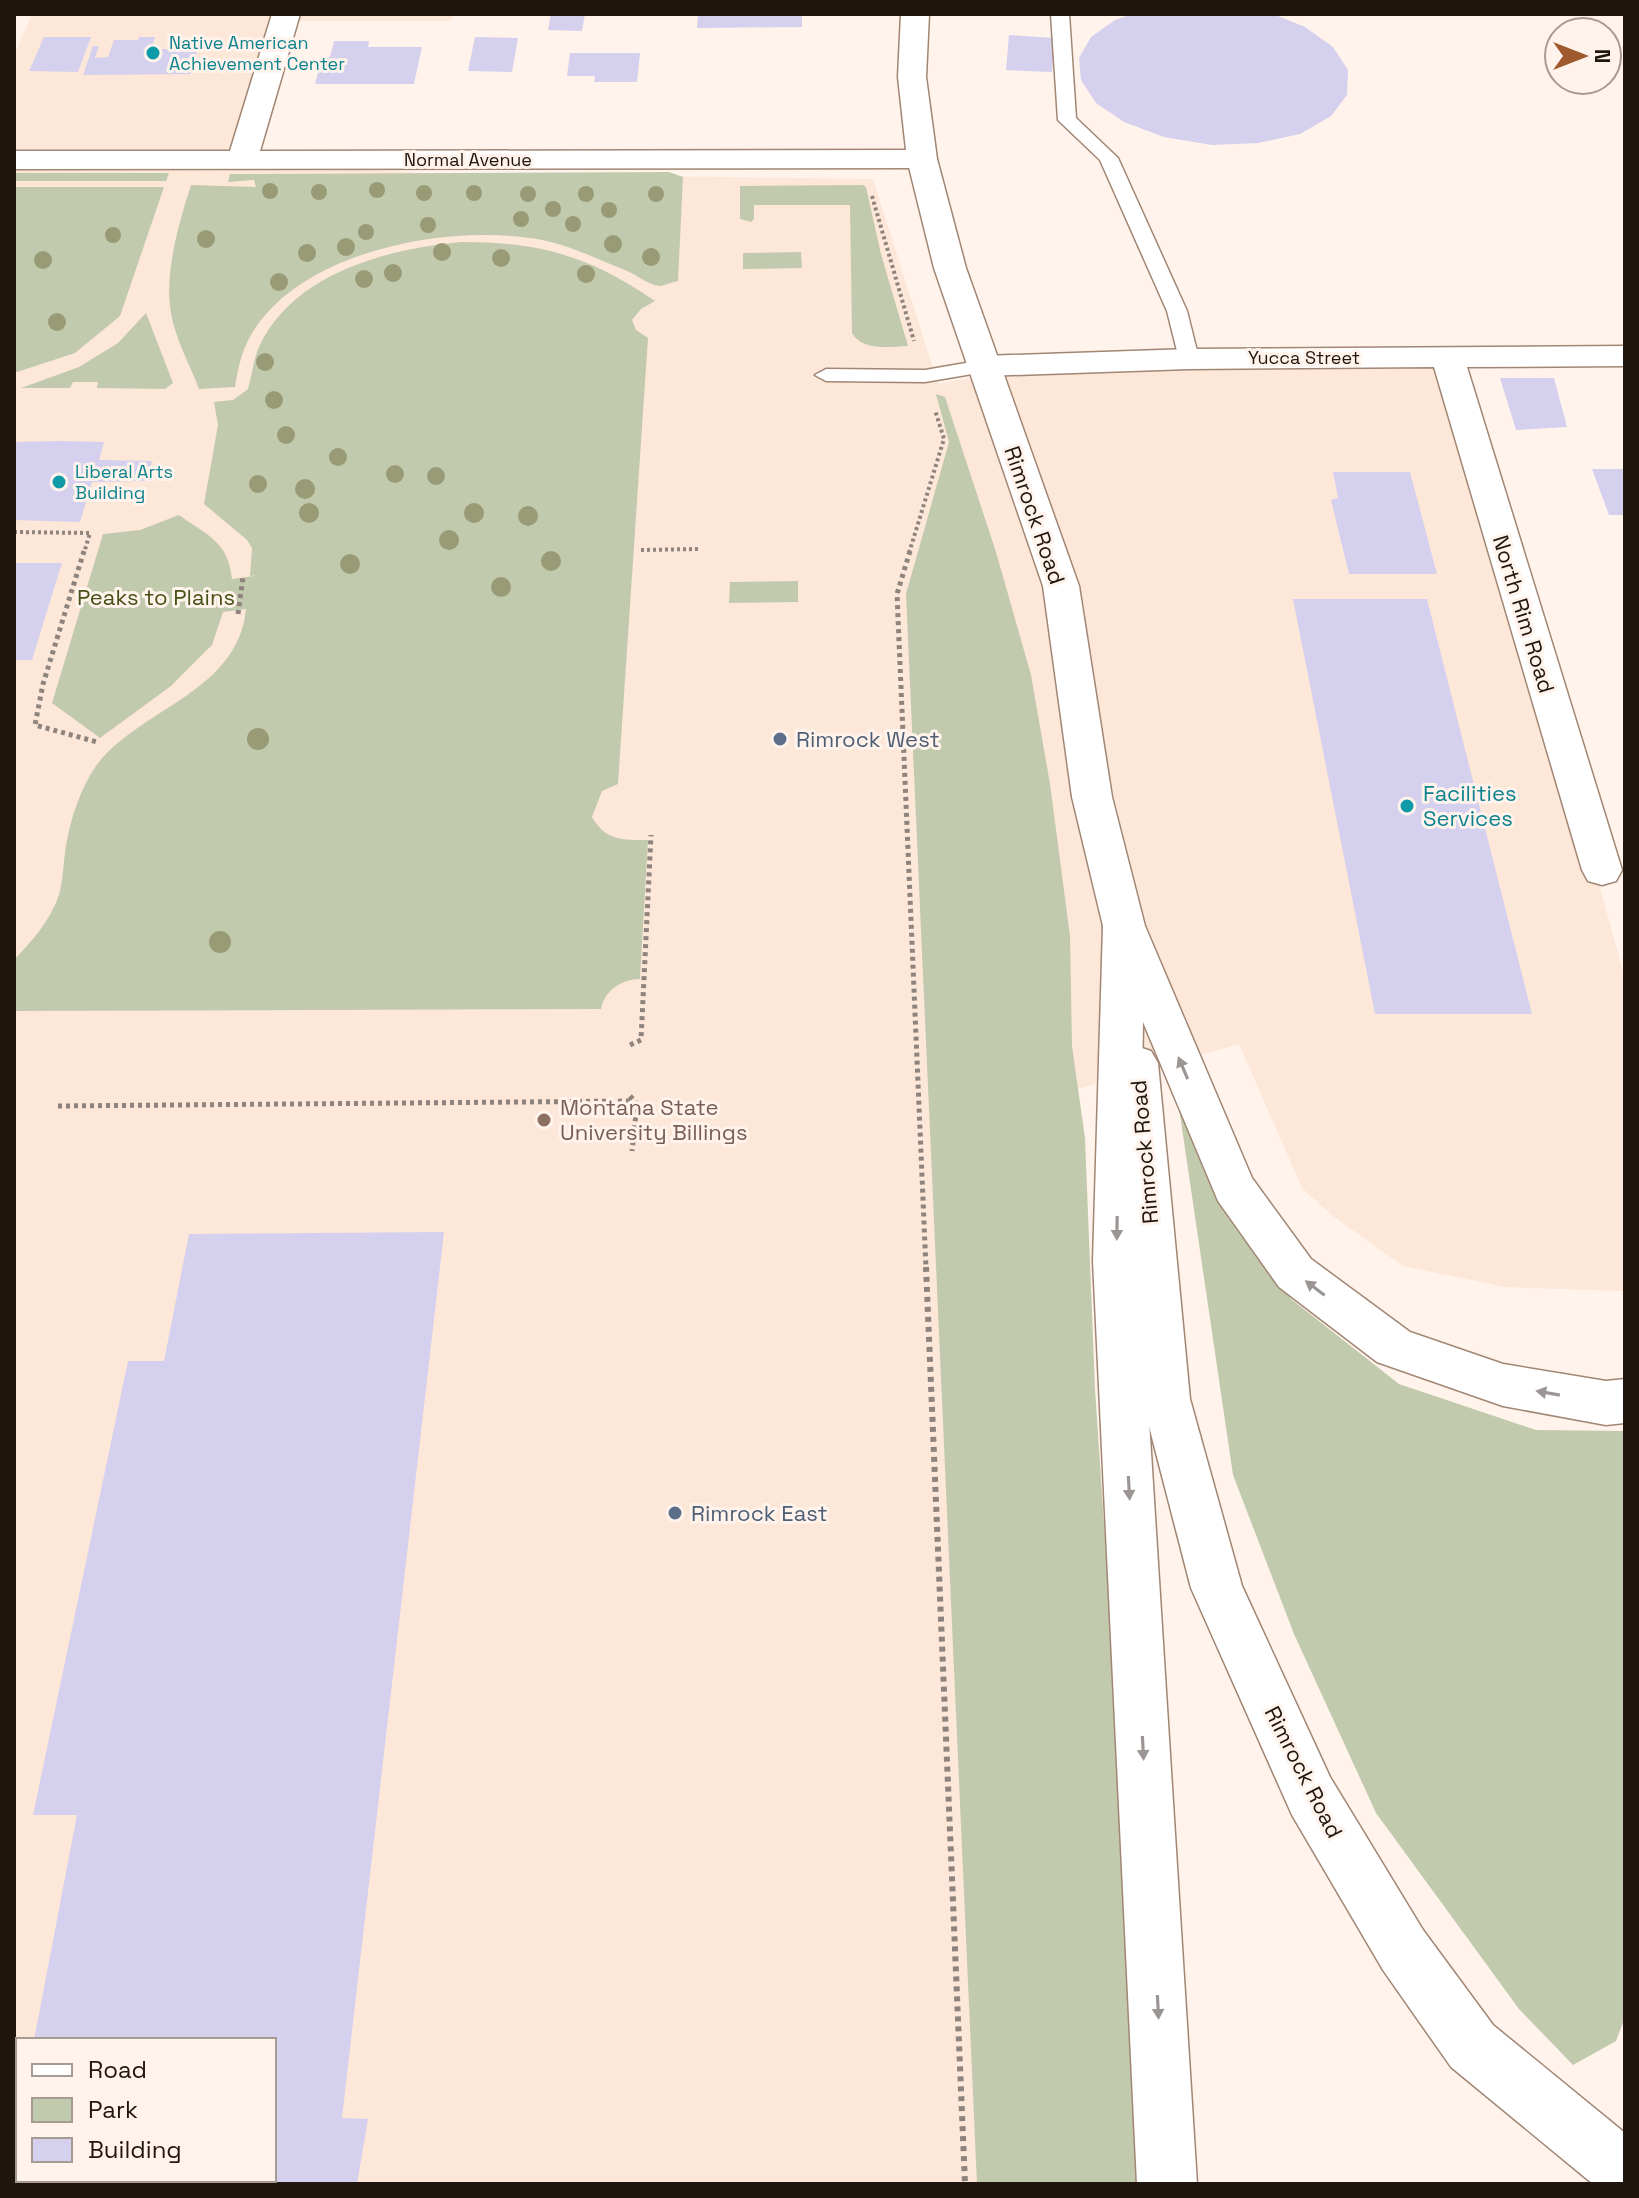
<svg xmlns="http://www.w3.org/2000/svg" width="1639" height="2198" viewBox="0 0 1639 2198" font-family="'Space Grotesk',sans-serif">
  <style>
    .built { fill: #fde7d8; fill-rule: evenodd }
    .green { fill: #c2caad }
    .building { fill: #d5d0ee }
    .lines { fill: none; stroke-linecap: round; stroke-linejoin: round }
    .lane-casing { stroke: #a18674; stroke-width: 3 }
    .street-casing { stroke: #a18674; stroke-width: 3 }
    .secondary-casing { stroke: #a18674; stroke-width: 3 }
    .primary-casing { stroke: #a18674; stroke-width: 3 }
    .path-far2 { stroke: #8f847d; stroke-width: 4; stroke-dasharray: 3 3; stroke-linecap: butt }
    .path-far1 { stroke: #8f847d; stroke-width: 5; stroke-dasharray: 4 4; stroke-linecap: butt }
    .path { stroke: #8f847d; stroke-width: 6; stroke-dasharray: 5 5; stroke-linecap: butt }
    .lane { fill: #fff; fill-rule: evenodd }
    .street { fill: #fff; fill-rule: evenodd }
    .secondary { fill: #fff; fill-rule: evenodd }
    .primary { fill: #fff; fill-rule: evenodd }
    .tree { fill: #999a76 }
    .oneway { fill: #9b9693 }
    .culture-dot { fill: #0f9aa8; stroke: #fff3eb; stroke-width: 3 }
    .service-dot { fill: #5c6f8a; stroke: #fff3eb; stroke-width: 3 }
    .education-dot { fill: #8d6e63; stroke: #fff3eb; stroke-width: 3 }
    .labels { text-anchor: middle; stroke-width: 6; stroke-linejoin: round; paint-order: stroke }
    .far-culture-label { font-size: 18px; fill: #0d838f; stroke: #fff3eb; text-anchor: start }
    .far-street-label { font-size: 18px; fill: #20160f; stroke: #fff3eb }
    .street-label { font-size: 22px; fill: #20160f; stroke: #fff3eb }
    .park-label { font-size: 22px; fill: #465117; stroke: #fff3eb }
    .service-label { font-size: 22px; fill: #4e5e75; stroke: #fff3eb; text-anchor: start }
    .culture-label { font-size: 22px; fill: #0d838f; stroke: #fff3eb; text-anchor: start }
    .education-label { font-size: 22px; fill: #785e54; stroke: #fff3eb; text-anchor: start }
  </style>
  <rect width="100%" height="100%" fill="#fff3eb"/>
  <!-- built -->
  <path class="built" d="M 32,14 L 453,14 L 451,21 L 284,21 L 243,160 L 417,173 L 873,179 L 938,384 L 1043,363 L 1447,357 L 1535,651 L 1625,979 L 1625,1291 L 1505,1287 L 1403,1266 L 1334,1217 L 1302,1188 L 1239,1044 L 1074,1090 L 1103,2184 L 14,2184 L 14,56 ZM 18,2040 L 274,2040 L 274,2180 L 18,2180 Z"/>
  <!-- green -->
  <path class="green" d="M 669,172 L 683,177 L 678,281 C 672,282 666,285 660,286 C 650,286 637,275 627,271 C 599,260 572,246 542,240 C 452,223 301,249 251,335 C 241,352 238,369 235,387 L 199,389 C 190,365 175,338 171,313 C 164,272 179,223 191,185 L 256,187 L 254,180 L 228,182 L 230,174 Z
    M 14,173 L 169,173 L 166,181 L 14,181 Z
    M 863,185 L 866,187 L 881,254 L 908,346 C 890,347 862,351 852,333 L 850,205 L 754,205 L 754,219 L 751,222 L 740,219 L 740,186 Z
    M 14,187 L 164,187 L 120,316 L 75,353 L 14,373 Z
    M 461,242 C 540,242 590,256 655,301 L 641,309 L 632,320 L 636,330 L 648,338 L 618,784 L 602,791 L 592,817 C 606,841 622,840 648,840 L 640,979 C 622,979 605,990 601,1009 L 14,1011 L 14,960 C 32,941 50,921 59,895 C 63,881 63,867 65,853 C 69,823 80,787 99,762 C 144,707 238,691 246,609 L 223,612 L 212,645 L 171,686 L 100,738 L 52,703 L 103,534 L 140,530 L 179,515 C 208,536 228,541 232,579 L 261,575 L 250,576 L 252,548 L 247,540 L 204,504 L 218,425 L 214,402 L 233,400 L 248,389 C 252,375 253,361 259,347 C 293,273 387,249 461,242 Z
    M 801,252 L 802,268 L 743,269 L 743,253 Z
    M 146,313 L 173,383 L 165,389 L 97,388 L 98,382 L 73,382 L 70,388 L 21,388 L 79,367 L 118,343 Z
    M 936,394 L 945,397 L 996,552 L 1031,675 L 1050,784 L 1070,936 L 1072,1046 L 1085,1138 L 1095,1389 L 1148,2184 L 977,2184 L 906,594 L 949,442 Z
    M 798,581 L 798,602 L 729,603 L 730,582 Z
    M 1178,1101 L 1213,1179 L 1291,1299 L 1399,1384 L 1536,1430 L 1625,1431 L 1625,2017 L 1616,2041 L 1573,2065 L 1519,2009 L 1376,1813 L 1294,1634 L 1233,1475 Z"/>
  <!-- building -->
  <path class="building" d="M 551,14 L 585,14 L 582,31 L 548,30 Z
    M 698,14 L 802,14 L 802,27 L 697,28 Z
    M 1132,14 L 1273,14 L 1305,27 L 1333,47 L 1348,70 L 1347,95 L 1331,116 L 1300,134 L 1258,143 L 1212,145 L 1164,137 L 1124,122 L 1096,103 L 1081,80 L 1079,58 L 1091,37 L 1115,20 Z
    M 1009,35 L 1055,38 L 1052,72 L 1006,70 Z
    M 44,37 L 91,37 L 78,72 L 29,71 Z
    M 139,37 L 155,37 L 151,49 L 175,49 L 177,42 L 200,42 L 191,74 L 83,75 L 93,46 L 99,46 L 95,58 L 108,57 L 114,40 L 138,40 Z
    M 475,37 L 518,38 L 512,72 L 468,71 Z
    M 334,41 L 369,41 L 368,47 L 422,47 L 414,84 L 315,84 L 322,58 L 330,57 Z
    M 570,53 L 640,53 L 637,82 L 594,82 L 595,76 L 567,76 Z
    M 1500,378 L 1554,378 L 1567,427 L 1516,430 Z
    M 60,441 L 104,442 L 99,460 L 152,461 L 147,481 L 92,482 L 80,522 L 14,520 L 14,442 Z
    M 1592,469 L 1625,469 L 1625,515 L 1609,515 Z
    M 1333,472 L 1410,472 L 1437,574 L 1349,574 L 1331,500 L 1338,498 Z
    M 14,563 L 62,563 L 32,660 L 14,660 Z
    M 1293,599 L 1427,599 L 1532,1014 L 1375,1014 Z
    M 444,1232 L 342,2118 L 368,2119 L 357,2184 L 14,2184 L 17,2131 L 18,2180 L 274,2180 L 274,2040 L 34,2040 L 77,1815 L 33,1815 L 128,1361 L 164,1361 L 189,1234 Z"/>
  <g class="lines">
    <defs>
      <path id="lane" d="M 1051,14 L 1069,14 L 1076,118 L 1118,158 L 1187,311 L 1199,359 L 1196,363 L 1182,363 L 1179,359 L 1167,311 L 1100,160 L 1058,120 Z
        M 983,360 L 994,366 L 990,371 L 925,382 L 826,381 L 815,375 L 826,369 L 925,370 Z"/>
      <path id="street" d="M 272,14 L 300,14 L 260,151 L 922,150 L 933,153 L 937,159 L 933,165 L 922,168 L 14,169 L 14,151 L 230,151 Z
        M 1625,346 L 1625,366 L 1467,367 L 1622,870 L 1616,881 L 1602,885 L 1588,881 L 1582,870 L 1434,367 L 1189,369 L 983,376 L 971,373 L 966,366 L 971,359 L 983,356 L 1189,349 Z"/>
      <path id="secondary" d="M 901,14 L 929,14 L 926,77 L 937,159 L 966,268 L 1079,586 L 1112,797 L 1145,926 L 1149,970 L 1143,982 L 1128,986 L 1113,982 L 1107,970 L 1103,926 L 1072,797 L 1043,586 L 934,268 L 907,159 L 898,77 Z
        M 1136,1046 L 1151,1051 L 1158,1063 L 1190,1399 L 1242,1586 L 1330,1777 L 1423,1930 L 1493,2025 L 1625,2133 L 1625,2184 L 1593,2184 L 1451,2067 L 1383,1970 L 1292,1815 L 1191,1588 L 1142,1399 L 1114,1063 L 1121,1051 Z"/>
      <path id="primary" d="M 1124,910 L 1139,915 L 1145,926 L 1252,1178 L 1311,1259 L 1410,1332 L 1503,1364 L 1606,1381 L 1625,1379 L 1625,1423 L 1606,1425 L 1503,1406 L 1377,1362 L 1279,1287 L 1218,1201 L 1143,1022 L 1139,1261 L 1197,2184 L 1137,2184 L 1093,1261 L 1103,926 L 1109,915 Z"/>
    </defs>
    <!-- lane casing -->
    <use href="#lane" class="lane-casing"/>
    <!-- street casing -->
    <use href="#street" class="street-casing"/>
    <!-- secondary casing -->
    <use href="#secondary" class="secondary-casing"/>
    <!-- primary casing -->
    <use href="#primary" class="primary-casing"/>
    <!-- path-far2 -->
    <path class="path-far2" d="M 872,196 L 914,341
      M 14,532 L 90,533 L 84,553
      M 641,550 L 698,549
      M 909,553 L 944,439 L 935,410"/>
    <!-- path-far1 -->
    <path class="path-far1" d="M 84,551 L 43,684 L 35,725 L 97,742
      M 910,551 L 897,594 L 926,1269
      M 238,614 L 243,577
      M 630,1045 L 641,1040 L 651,835
      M 630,1096 L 637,1104 L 632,1151
      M 58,1106 L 633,1101"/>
    <!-- path -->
    <path class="path" d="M 926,1267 L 965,2184"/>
    <!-- lane -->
    <use href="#lane" class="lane"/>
    <!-- street -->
    <use href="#street" class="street"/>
    <!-- secondary -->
    <use href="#secondary" class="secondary"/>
    <!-- primary -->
    <use href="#primary" class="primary"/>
  </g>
  <!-- trees -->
  <g class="tree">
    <circle cx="377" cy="190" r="8"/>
    <circle cx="270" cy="191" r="8"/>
    <circle cx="319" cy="192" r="8"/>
    <circle cx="424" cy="193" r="8"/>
    <circle cx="474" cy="193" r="8"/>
    <circle cx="528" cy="194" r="8"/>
    <circle cx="586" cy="194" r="8"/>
    <circle cx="656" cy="194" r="8"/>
    <circle cx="553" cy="209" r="8"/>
    <circle cx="609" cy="210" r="8"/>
    <circle cx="521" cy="219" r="8"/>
    <circle cx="573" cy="224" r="8"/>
    <circle cx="428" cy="225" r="8"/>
    <circle cx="366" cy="232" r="8"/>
    <circle cx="113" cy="235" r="8"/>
    <circle cx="206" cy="239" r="9"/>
    <circle cx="613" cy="244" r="9"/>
    <circle cx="346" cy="247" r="9"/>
    <circle cx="442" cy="252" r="9"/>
    <circle cx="307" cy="253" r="9"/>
    <circle cx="651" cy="257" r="9"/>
    <circle cx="501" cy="258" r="9"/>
    <circle cx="43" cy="260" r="9"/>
    <circle cx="393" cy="273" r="9"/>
    <circle cx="586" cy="274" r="9"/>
    <circle cx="364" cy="279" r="9"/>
    <circle cx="279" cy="282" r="9"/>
    <circle cx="57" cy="322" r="9"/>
    <circle cx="265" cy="362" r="9"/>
    <circle cx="274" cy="400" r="9"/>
    <circle cx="286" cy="435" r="9"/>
    <circle cx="338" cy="457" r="9"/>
    <circle cx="395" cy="474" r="9"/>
    <circle cx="436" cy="476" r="9"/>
    <circle cx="258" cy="484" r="9"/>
    <circle cx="305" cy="489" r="10"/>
    <circle cx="309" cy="513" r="10"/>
    <circle cx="474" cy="513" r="10"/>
    <circle cx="528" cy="516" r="10"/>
    <circle cx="449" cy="540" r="10"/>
    <circle cx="551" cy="561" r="10"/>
    <circle cx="350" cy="564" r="10"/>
    <circle cx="501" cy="587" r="10"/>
    <circle cx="258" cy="739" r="11"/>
    <circle cx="220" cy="942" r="11"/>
  </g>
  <!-- one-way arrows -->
  <defs><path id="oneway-solid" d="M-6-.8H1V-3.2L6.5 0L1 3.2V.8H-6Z" transform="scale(2)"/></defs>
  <g class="oneway">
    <use href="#oneway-solid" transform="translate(1183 1068) rotate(-113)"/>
    <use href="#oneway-solid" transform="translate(1117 1228) rotate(91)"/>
    <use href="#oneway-solid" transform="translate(1315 1288) rotate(-143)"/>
    <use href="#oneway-solid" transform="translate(1548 1393) rotate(-170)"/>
    <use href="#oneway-solid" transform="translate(1129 1488) rotate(87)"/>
    <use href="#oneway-solid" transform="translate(1143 1748) rotate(87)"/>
    <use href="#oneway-solid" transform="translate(1158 2007) rotate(87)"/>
  </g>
  <!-- markers -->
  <g class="culture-dot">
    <circle cx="153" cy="53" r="8"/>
    <circle cx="59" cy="482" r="8"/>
    <circle cx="1407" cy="806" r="8"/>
  </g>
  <g class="service-dot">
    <circle cx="780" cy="739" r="8"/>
    <circle cx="675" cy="1513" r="8"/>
  </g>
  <circle class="education-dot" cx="544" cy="1120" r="8"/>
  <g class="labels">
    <!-- far-culture labels -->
    <g class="far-culture-label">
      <text x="169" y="49">Native American<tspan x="169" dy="21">Achievement Center</tspan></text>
      <text x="75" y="478">Liberal Arts<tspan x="75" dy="21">Building</tspan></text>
    </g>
    <!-- far-street labels -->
    <g class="far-street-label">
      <text x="468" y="166">Normal Avenue</text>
      <text x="1304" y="364">Yucca Street</text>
    </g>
    <!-- street labels -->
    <g class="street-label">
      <text transform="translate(1035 515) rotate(71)" y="8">Rimrock Road</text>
      <text transform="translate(1524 614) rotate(73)" y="8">North Rim Road</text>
      <text transform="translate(1144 1152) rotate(-95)" y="8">Rimrock Road</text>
      <text transform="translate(1304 1772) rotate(63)" y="8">Rimrock Road</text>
    </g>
    <!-- park labels -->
    <g class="park-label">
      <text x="156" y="605">Peaks to Plains</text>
    </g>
    <!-- service labels -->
    <g class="service-label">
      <text x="796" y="747">Rimrock West</text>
      <text x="691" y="1521">Rimrock East</text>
    </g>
    <!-- culture labels -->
    <g class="culture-label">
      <text x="1423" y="801">Facilities<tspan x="1423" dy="25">Services</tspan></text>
    </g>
    <!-- education labels -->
    <g class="education-label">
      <text x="560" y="1115">Montana State<tspan x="560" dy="25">University Billings</tspan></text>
    </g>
  </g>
  <!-- border -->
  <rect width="1639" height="2198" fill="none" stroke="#20160f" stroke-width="32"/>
  <!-- legend -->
  <rect x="16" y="2038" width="260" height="144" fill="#fff3eb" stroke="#a69b93" stroke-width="2"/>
  <rect x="32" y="2064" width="40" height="12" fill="#ffffff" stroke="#a69b93" stroke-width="2"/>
  <text x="88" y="2078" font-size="24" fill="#20160f">Road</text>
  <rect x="32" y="2098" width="40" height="24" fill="#c2caad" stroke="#a69b93" stroke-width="2"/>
  <text x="88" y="2118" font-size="24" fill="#20160f">Park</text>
  <rect x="32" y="2138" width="40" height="24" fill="#d5d0ee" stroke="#a69b93" stroke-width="2"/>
  <text x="88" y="2158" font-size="24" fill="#20160f">Building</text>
  <!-- north arrow -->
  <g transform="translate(1583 56) rotate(90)"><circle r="38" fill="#fff3eb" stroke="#a69b93" stroke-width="2"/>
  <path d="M0-6L14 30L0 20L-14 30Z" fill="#9f592e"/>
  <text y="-12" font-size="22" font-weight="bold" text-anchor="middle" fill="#20160f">N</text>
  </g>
</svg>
